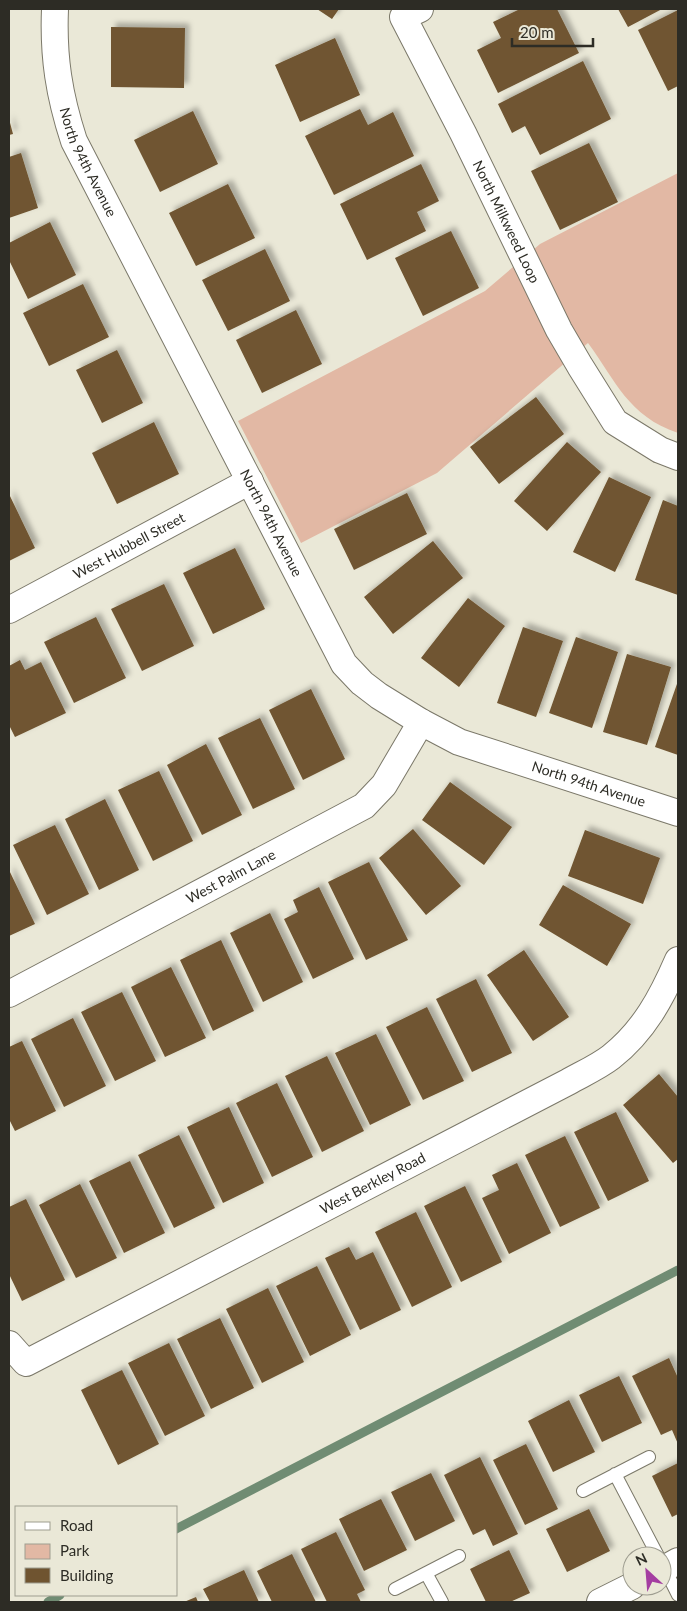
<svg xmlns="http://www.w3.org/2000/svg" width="687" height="1611" viewBox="0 0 687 1611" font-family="Lato,sans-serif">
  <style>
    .green { fill: #e2b8a4 }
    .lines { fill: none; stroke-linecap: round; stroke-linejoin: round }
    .stream { stroke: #708c73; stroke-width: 9 }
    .building { fill: #6f5430; filter: url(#shadow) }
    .service-casing { stroke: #7b7869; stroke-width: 14 }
    .minor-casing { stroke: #7b7869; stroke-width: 28 }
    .service { stroke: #fff; stroke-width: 12 }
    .minor { stroke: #fff; stroke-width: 26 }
    .labels { text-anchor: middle; stroke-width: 5; stroke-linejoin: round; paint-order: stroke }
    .street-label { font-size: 14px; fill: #2d2c25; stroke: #eae8d7 }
  </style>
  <defs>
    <filter id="shadow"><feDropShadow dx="4.5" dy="-4.5" stdDeviation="2.5" flood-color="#0004"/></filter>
  </defs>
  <rect width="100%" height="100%" fill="#eae8d7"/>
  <!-- green -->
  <path class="green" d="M 678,173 L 678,433 C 628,416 616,381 588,343 L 437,473 L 301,543 L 238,421 L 485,291 L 540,244 Z"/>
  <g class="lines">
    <!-- stream -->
    <path class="stream" d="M 176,1529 L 678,1270
      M 48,1602 L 60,1595"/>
  </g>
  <!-- building -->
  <path class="building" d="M 317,9 L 339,9 L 332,19 Z
    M 520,9 L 557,9 L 579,53 L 498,93 L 477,50 L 501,38 L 493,22 Z
    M 618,9 L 662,9 L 628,27 Z
    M 678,10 L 678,86 L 668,91 L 638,30 Z
    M 111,27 L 185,28 L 184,88 L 111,87 Z
    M 335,38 L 360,95 L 300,122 L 275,65 Z
    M 583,61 L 611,119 L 540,155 L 525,126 L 512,133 L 498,104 Z
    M 360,109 L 368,125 L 393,112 L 414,156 L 334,195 L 305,136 Z
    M 193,111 L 218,164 L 160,192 L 134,140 Z
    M 9,119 L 13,134 L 9,135 Z
    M 589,143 L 618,202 L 560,230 L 531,171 Z
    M 21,153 L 38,208 L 9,218 L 9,157 Z
    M 421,164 L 439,201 L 417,212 L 426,231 L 367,260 L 340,204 Z
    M 228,184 L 255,238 L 196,266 L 169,213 Z
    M 50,222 L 76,275 L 28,299 L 9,260 L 9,243 Z
    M 451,231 L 479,288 L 423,316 L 395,258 Z
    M 265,249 L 290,301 L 228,331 L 202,280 Z
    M 83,284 L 109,337 L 49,366 L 23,313 Z
    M 296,310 L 322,364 L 262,393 L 236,340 Z
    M 117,350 L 143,403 L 102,423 L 76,370 Z
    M 536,397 L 564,434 L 499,484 L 470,447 Z
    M 154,422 L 179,474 L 117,504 L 92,453 Z
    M 567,442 L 601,472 L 547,531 L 514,501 Z
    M 609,477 L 651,497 L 615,572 L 573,552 Z
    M 407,493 L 427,534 L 354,570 L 334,529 Z
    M 9,494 L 35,548 L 9,561 Z
    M 663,500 L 678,506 L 678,595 L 635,580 Z
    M 433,541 L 463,578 L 393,634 L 364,597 Z
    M 235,548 L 265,609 L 213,634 L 183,573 Z
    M 164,584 L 194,646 L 142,671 L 111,609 Z
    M 468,598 L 505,626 L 459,687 L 421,658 Z
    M 96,617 L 126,678 L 74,703 L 44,642 Z
    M 523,627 L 563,641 L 536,717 L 497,703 Z
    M 576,637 L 618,652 L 592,728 L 549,713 Z
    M 627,654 L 671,667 L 647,745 L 603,732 Z
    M 20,660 L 25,670 L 41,662 L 66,713 L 15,737 L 9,725 L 9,666 Z
    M 678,681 L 678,755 L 655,747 Z
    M 311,689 L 345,759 L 303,780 L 269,710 Z
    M 260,718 L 295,789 L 253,809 L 218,738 Z
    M 206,744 L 242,815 L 202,835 L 167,765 Z
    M 159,771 L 193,841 L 153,861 L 118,790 Z
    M 450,782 L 512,827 L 484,865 L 422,820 Z
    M 105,799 L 139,870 L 99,890 L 65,819 Z
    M 55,825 L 89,894 L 47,915 L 13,845 Z
    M 413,829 L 461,886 L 426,915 L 379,858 Z
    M 585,830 L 660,858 L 643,904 L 568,876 Z
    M 369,862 L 408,940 L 366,960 L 328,882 Z
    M 9,870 L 35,924 L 9,936 Z
    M 563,885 L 631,924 L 607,966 L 539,925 Z
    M 319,887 L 354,959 L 313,979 L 284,919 L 298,912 L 293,900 Z
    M 270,913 L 303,982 L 263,1002 L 230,933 Z
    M 221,940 L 254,1011 L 213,1031 L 180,960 Z
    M 524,950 L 569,1017 L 533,1041 L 487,975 Z
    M 171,967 L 206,1038 L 165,1057 L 131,987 Z
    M 476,979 L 512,1053 L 472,1072 L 436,999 Z
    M 122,992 L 156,1061 L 115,1081 L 81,1012 Z
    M 427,1007 L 464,1081 L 423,1100 L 386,1027 Z
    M 73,1018 L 106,1086 L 64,1107 L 31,1039 Z
    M 376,1034 L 411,1105 L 370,1125 L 335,1053 Z
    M 22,1041 L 56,1111 L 15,1131 L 9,1119 L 9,1047 Z
    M 327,1056 L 364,1131 L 322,1152 L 285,1076 Z
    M 659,1074 L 678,1097 L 678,1159 L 673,1163 L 623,1105 Z
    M 277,1083 L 313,1157 L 272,1177 L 236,1103 Z
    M 229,1107 L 264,1183 L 223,1203 L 187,1127 Z
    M 616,1112 L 649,1181 L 608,1201 L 574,1132 Z
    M 179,1135 L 215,1208 L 174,1228 L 138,1155 Z
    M 565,1136 L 600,1208 L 560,1227 L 525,1155 Z
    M 130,1161 L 165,1233 L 124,1253 L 89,1181 Z
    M 517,1163 L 551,1233 L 509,1254 L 482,1198 L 499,1190 L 492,1175 Z
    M 80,1184 L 117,1258 L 76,1278 L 39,1205 Z
    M 465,1186 L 502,1262 L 461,1282 L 424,1206 Z
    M 26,1199 L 65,1280 L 22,1301 L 9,1274 L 9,1207 Z
    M 416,1212 L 452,1287 L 412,1307 L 375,1232 Z
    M 349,1247 L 356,1260 L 373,1252 L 401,1310 L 360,1330 L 325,1258 Z
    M 317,1266 L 351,1335 L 310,1356 L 276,1286 Z
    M 268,1288 L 304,1362 L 262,1383 L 226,1309 Z
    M 220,1318 L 254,1388 L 211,1409 L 177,1339 Z
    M 169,1343 L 205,1416 L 165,1436 L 128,1363 Z
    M 669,1358 L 678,1378 L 678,1444 L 672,1430 L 661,1435 L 632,1376 Z
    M 122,1370 L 159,1444 L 118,1465 L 81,1390 Z
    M 619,1376 L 642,1423 L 602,1442 L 579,1395 Z
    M 569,1400 L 595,1452 L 553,1472 L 528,1421 Z
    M 526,1444 L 558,1509 L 525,1525 L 493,1460 Z
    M 480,1457 L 518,1534 L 493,1546 L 485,1529 L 473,1535 L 444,1475 Z
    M 678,1463 L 678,1514 L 672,1517 L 652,1476 Z
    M 431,1473 L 455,1521 L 415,1541 L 391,1492 Z
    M 381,1499 L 407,1550 L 364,1571 L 339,1519 Z
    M 589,1509 L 610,1551 L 567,1572 L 546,1529 Z
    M 336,1532 L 365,1590 L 357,1594 L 361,1602 L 327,1602 L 301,1549 Z
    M 509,1550 L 530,1593 L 510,1602 L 486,1602 L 470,1569 Z
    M 292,1554 L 316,1602 L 272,1602 L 257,1571 Z
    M 244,1570 L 259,1602 L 210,1602 L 203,1589 Z
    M 196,1597 L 198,1602 L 184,1602 Z"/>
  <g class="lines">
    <defs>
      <path id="service" d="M 615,1474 L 658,1556
        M 583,1491 L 649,1457
        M 663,1565 L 678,1595
        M 426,1573 L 442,1602
        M 395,1589 L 459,1556"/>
      <g id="minor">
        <path id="s1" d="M 55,9 C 53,57 59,95 74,141 L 344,664 L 362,683 L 379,696 L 421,722 L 459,742 L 678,813"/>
        <path id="s2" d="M 420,9 L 403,17 L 463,133 L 559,330 L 580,366 L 615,422 L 660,450 L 678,457"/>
        <path id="s3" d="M 9,610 L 250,481"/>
        <path id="s4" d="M 9,994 L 364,806 L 384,785 L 421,722"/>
        <path id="s5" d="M 9,1344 L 26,1363 L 568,1082 C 582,1074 598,1067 611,1057 C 644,1031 662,997 678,960"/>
        <path d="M 662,1570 L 678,1561"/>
        <path d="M 600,1602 L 632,1586"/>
      </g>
    </defs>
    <!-- service casing -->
    <use href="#service" class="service-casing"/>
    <!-- minor casing -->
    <use href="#minor" class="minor-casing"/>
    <!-- service -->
    <use href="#service" class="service"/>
    <!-- minor -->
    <use href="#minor" class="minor"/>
  </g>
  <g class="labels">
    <!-- street labels -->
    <g class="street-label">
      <text dy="5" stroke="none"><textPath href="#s1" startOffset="159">North 94th Avenue</textPath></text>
      <text dy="5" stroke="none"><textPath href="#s2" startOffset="248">North Milkweed Loop</textPath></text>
      <text dy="5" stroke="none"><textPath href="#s1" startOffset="564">North 94th Avenue</textPath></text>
      <text dy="5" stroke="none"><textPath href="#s3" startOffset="136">West Hubbell Street</textPath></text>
      <text dy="5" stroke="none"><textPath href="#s1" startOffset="999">North 94th Avenue</textPath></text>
      <text dy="5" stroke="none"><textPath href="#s4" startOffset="251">West Palm Lane</textPath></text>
      <text dy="5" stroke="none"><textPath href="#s5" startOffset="416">West Berkley Road</textPath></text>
    </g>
  </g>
  <!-- border -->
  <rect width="687" height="1611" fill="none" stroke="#2d2c25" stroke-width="20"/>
  <!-- legend -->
  <rect x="15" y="1506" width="162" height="90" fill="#eae8d7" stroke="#9e9d90"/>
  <rect x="25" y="1522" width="25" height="8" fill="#ffffff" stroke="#9e9d90"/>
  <text x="60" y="1531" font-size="15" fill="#2d2c25">Road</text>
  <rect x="25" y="1544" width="25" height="15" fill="#e2b8a4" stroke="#9e9d90"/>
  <text x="60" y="1556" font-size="15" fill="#2d2c25">Park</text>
  <rect x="25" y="1568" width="25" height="15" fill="#6f5430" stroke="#9e9d90"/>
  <text x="60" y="1581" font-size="15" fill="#2d2c25">Building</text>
  <!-- north arrow -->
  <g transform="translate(647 1571) rotate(334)"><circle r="24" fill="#eae8d7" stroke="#9e9d90"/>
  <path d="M0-4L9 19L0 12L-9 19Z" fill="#a43da1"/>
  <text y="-8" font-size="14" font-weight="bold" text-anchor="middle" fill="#2d2c25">N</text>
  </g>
  <!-- scale -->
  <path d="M512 38v8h81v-8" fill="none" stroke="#2d2c25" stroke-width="2.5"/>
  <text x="520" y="38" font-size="15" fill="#2d2c25" stroke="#eae8d7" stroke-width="4" paint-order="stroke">20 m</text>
</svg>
